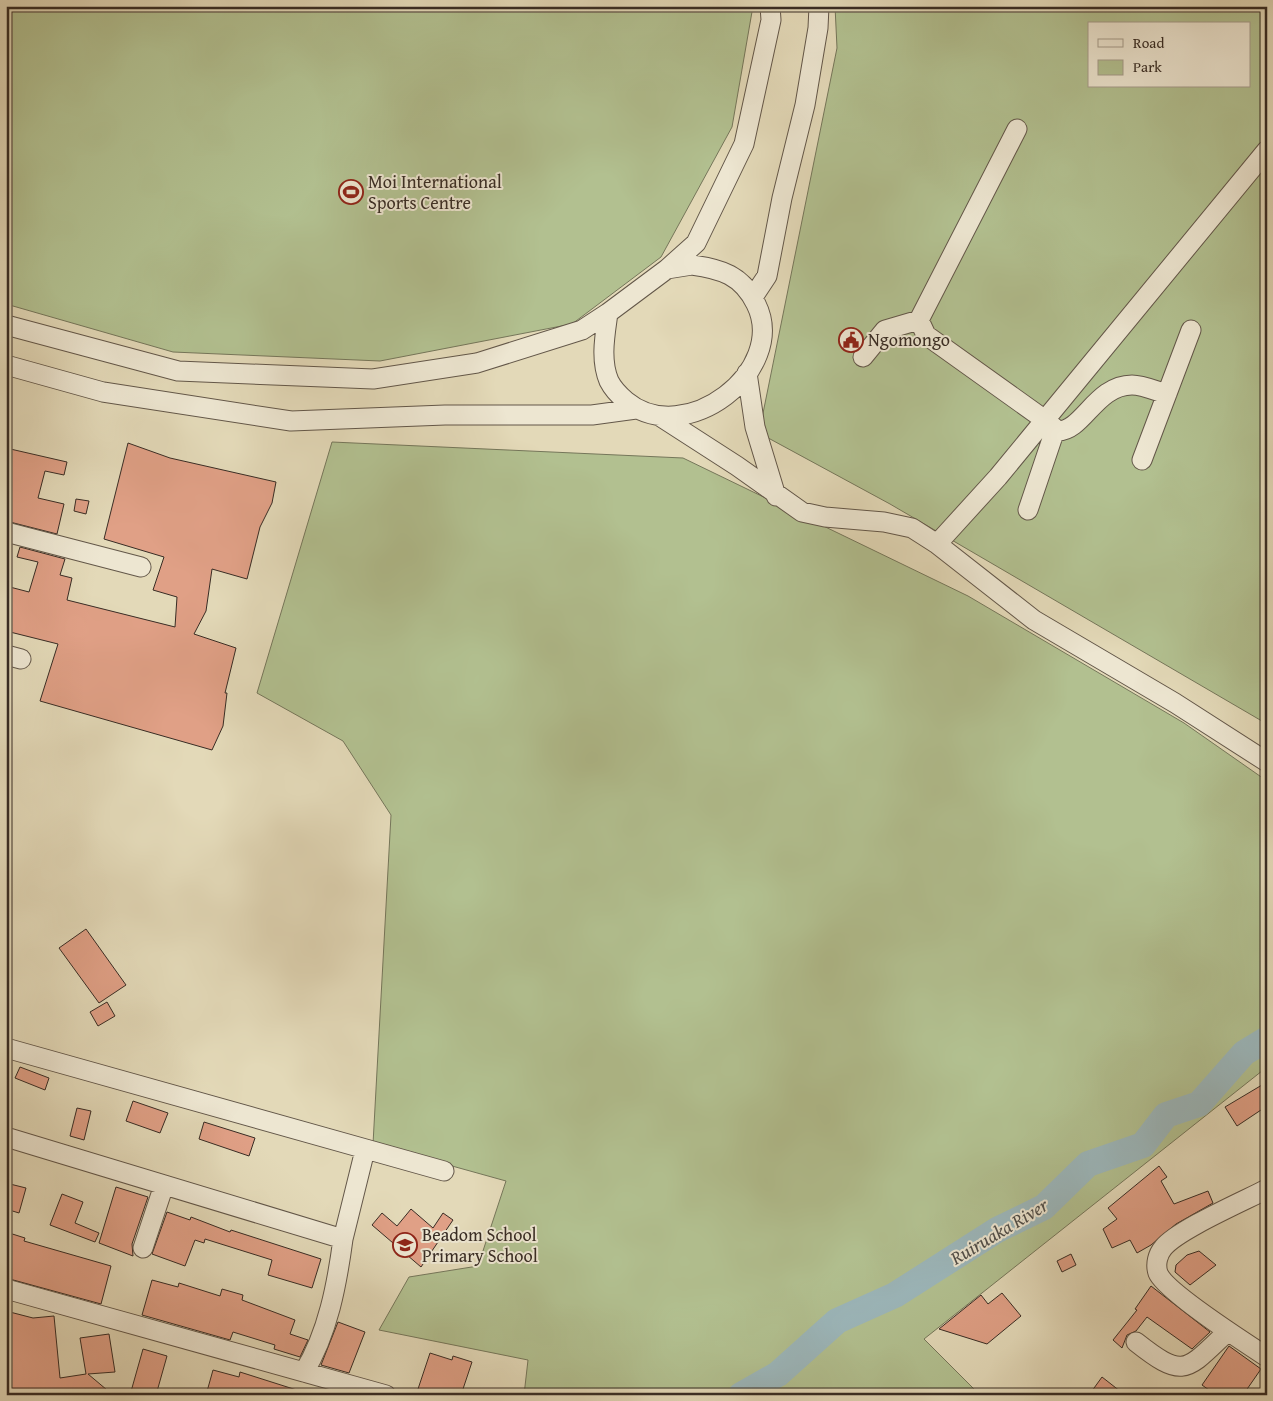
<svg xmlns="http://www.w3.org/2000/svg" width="1273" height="1401" viewBox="0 0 1273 1401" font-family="'Gentium Book Plus',serif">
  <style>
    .green { fill: #b2c090; stroke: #75765a; fill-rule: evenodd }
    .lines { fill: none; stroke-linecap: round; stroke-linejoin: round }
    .river { stroke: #9cb7bb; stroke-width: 26 }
    .building { fill: #e0a086; stroke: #382c24 }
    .minor-casing { stroke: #635749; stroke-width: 21 }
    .minor { stroke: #ede6d1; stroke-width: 19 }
    .labels { text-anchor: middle; stroke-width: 4; stroke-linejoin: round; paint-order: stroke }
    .poi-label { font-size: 18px; fill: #382c24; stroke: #ede6d1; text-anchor: start }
    .water-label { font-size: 19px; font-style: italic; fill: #514f4a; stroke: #ede6d1 }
  </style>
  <rect width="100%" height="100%" fill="#e3d9b8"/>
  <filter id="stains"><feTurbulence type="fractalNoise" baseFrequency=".004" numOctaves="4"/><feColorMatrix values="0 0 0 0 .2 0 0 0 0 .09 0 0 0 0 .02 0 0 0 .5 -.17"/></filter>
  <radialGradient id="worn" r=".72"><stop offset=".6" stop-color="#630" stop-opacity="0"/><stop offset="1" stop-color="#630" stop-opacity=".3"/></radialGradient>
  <!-- green -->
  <path class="green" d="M 6,6 L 753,6 L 732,127 L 661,257 L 572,324 L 380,361 L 173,352 L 6,304 Z
    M 835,6 L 1267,6 L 1267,724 L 890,504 L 759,433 L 837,48 ZM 1089,24 L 1249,24 L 1249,86 L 1089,86 Z
    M 332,442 L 683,458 L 968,596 L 1184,723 L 1267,781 L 1267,1067 L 924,1339 L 980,1395 L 524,1395 L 528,1360 L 379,1330 L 409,1277 L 478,1266 L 506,1181 L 373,1144 L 391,815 L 343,741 L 257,693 Z"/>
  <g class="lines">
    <!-- river -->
    <path class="river" d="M 741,1395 L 778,1374 L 837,1321 L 895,1295 L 997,1230 L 1044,1207 L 1088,1164 L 1143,1145 L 1166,1115 L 1199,1104 L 1244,1053 L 1267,1039"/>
  </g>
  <!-- building -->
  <path class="building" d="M 128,443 L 170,458 L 276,482 L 272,503 L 260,527 L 247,579 L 212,569 L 206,611 L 194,634 L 236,648 L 225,693 L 227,693 L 223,726 L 212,750 L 40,701 L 58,644 L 6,631 L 6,586 L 29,592 L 38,562 L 17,557 L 20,547 L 65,559 L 60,575 L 72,578 L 67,600 L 175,627 L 177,597 L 153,590 L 164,557 L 104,539 Z
    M 6,448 L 67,462 L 64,475 L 45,471 L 38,498 L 64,504 L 57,534 L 6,521 L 6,471 L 9,461 L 6,460 Z
    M 76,499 L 89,501 L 86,514 L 74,511 Z
    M 86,929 L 126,985 L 99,1003 L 59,948 Z
    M 107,1002 L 115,1016 L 98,1026 L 90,1012 Z
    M 20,1067 L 49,1078 L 45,1090 L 15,1078 Z
    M 1267,1082 L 1267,1106 L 1237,1126 L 1225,1107 Z
    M 133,1101 L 168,1113 L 160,1133 L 126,1121 Z
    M 77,1108 L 91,1111 L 84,1140 L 70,1136 Z
    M 204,1122 L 255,1138 L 249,1156 L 199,1139 Z
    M 1159,1166 L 1167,1177 L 1161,1181 L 1174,1204 L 1208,1191 L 1213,1203 L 1176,1224 L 1151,1245 L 1137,1253 L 1130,1240 L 1112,1248 L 1103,1229 L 1117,1219 L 1108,1208 Z
    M 6,1183 L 26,1188 L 19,1213 L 6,1209 Z
    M 116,1187 L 148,1197 L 132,1244 L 133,1256 L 99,1243 Z
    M 62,1194 L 83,1202 L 75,1223 L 99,1233 L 95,1242 L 50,1225 Z
    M 411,1209 L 433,1228 L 443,1213 L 453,1220 L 421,1267 L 372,1225 L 382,1213 L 397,1226 Z
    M 167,1212 L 190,1220 L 191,1217 L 230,1232 L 231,1230 L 321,1259 L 312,1288 L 268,1275 L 272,1260 L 205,1239 L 204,1243 L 195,1240 L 185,1266 L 152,1254 Z
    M 6,1232 L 25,1238 L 24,1241 L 111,1266 L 101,1304 L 6,1278 Z
    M 1199,1251 L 1216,1265 L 1190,1285 L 1175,1272 L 1176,1265 L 1187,1255 Z
    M 1071,1254 L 1076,1265 L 1062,1272 L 1057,1261 Z
    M 152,1280 L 178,1287 L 179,1283 L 220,1296 L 222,1289 L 243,1295 L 242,1300 L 295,1320 L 290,1334 L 308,1340 L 300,1357 L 274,1349 L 275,1345 L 233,1332 L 230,1340 L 142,1315 Z
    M 1151,1286 L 1210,1332 L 1192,1349 L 1147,1317 L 1136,1331 L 1127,1335 L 1122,1348 L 1113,1340 L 1137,1310 L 1135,1309 Z
    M 1002,1293 L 1021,1316 L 987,1344 L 939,1329 L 981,1295 L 988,1304 Z
    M 6,1311 L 33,1318 L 54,1316 L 60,1378 L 86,1374 L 80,1338 L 109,1334 L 115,1372 L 88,1374 L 113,1395 L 6,1395 Z
    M 338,1322 L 365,1332 L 349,1373 L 321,1365 Z
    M 1229,1346 L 1261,1369 L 1243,1395 L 1216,1395 L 1202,1385 Z
    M 143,1349 L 167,1356 L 156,1395 L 130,1395 Z
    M 430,1353 L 452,1360 L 453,1356 L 472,1362 L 461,1395 L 416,1395 Z
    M 213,1370 L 239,1377 L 240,1372 L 303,1392 L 303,1395 L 206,1395 Z
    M 1102,1377 L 1125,1395 L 1089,1395 Z"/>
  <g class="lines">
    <defs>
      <path id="minor" d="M 1017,129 L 919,320 L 926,335 L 1045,420 L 1058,431 C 1083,431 1096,385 1132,385 C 1143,385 1156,391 1167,394
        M 692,265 C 721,269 742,275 756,304 C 789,370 685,450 626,401 C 620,396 613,389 609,381 C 600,360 605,335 608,313 L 667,269 Z
        M 667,269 L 696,243 L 744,144 L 771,20 L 770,6
        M 753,297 L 767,276 L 782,198 L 805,105 L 818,28 L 819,6
        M 6,325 L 178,371 L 373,379 L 477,363 L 582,330 L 608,313
        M 863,357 L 885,330 L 919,320
        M 6,365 L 103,392 L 291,421 L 445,415 L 592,415 L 636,409
        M 747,373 L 755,427 L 776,496
        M 661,417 L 737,466 L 802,512 L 825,517 L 884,522 L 912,528 L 937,544 L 1034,620 L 1175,703 L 1267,762
        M 1142,460 L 1191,330
        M 1028,510 L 1055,430
        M 6,532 L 141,567
        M 937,544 L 998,477 L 1267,150
        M 6,655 L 21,659
        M 6,1048 L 444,1171
        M 6,1137 L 343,1239 C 337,1284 328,1333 304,1372
        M 1267,1189 C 1244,1201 1177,1230 1163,1248 C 1158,1254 1155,1264 1158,1273 C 1165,1291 1247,1344 1267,1357
        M 343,1239 L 365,1150
        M 143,1248 L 164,1185
        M 6,1289 L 386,1395
        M 1136,1342 C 1184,1380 1186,1371 1227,1332"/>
    </defs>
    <!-- minor casing -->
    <use href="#minor" class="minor-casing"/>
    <!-- minor -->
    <use href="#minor" class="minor"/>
  </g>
  <!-- icons -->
  <defs>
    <symbol id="stadium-ring" viewBox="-11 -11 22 22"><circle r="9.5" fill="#ede6d1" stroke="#8f2418" stroke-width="1.5"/><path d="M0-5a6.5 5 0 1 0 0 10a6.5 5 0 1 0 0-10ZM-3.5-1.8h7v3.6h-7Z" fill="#8f2418"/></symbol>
    <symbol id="civic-ring" viewBox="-11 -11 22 22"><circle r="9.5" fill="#ede6d1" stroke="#8f2418" stroke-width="1.5"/><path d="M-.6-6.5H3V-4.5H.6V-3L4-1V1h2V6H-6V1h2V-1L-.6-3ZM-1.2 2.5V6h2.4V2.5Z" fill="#8f2418"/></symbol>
    <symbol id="school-ring" viewBox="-11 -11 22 22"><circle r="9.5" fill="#ede6d1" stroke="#8f2418" stroke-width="1.5"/><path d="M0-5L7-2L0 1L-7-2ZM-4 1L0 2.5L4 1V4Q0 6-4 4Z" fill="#8f2418"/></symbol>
  </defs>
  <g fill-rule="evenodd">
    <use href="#stadium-ring" x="337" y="178" width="28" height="28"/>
    <use href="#civic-ring" x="837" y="326" width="28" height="28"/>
    <use href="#school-ring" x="391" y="1231" width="28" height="28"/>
  </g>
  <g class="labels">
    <!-- poi labels -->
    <g class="poi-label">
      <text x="368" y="188">Moi International<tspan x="368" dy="21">Sports Centre</tspan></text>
      <text x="868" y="346">Ngomongo</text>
      <text x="422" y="1241">Beadom School<tspan x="422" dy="21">Primary School</tspan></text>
    </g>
    <!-- water labels -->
    <g class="water-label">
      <text transform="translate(999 1231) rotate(-31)" y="7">Ruiruaka River</text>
    </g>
  </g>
  <!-- margin -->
  <rect width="1273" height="1401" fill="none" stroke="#e3d9b8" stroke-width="25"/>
  <rect x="8" y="8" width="1258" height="1386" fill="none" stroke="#382c24" stroke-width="2.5"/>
  <rect x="12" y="12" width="1248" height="1376" fill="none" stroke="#382c24"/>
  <!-- legend -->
  <rect x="1088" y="22" width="162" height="65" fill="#ede6d1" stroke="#a59c8c"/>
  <rect x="1098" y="39" width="25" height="8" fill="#ede6d1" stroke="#a59c8c"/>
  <text x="1133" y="48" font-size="15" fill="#382c24">Road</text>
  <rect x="1098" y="60" width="25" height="15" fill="#b2c090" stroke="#a59c8c"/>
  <text x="1133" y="72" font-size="15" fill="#382c24">Park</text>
  <rect width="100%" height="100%" filter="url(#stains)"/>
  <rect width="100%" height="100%" fill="url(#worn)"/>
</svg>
